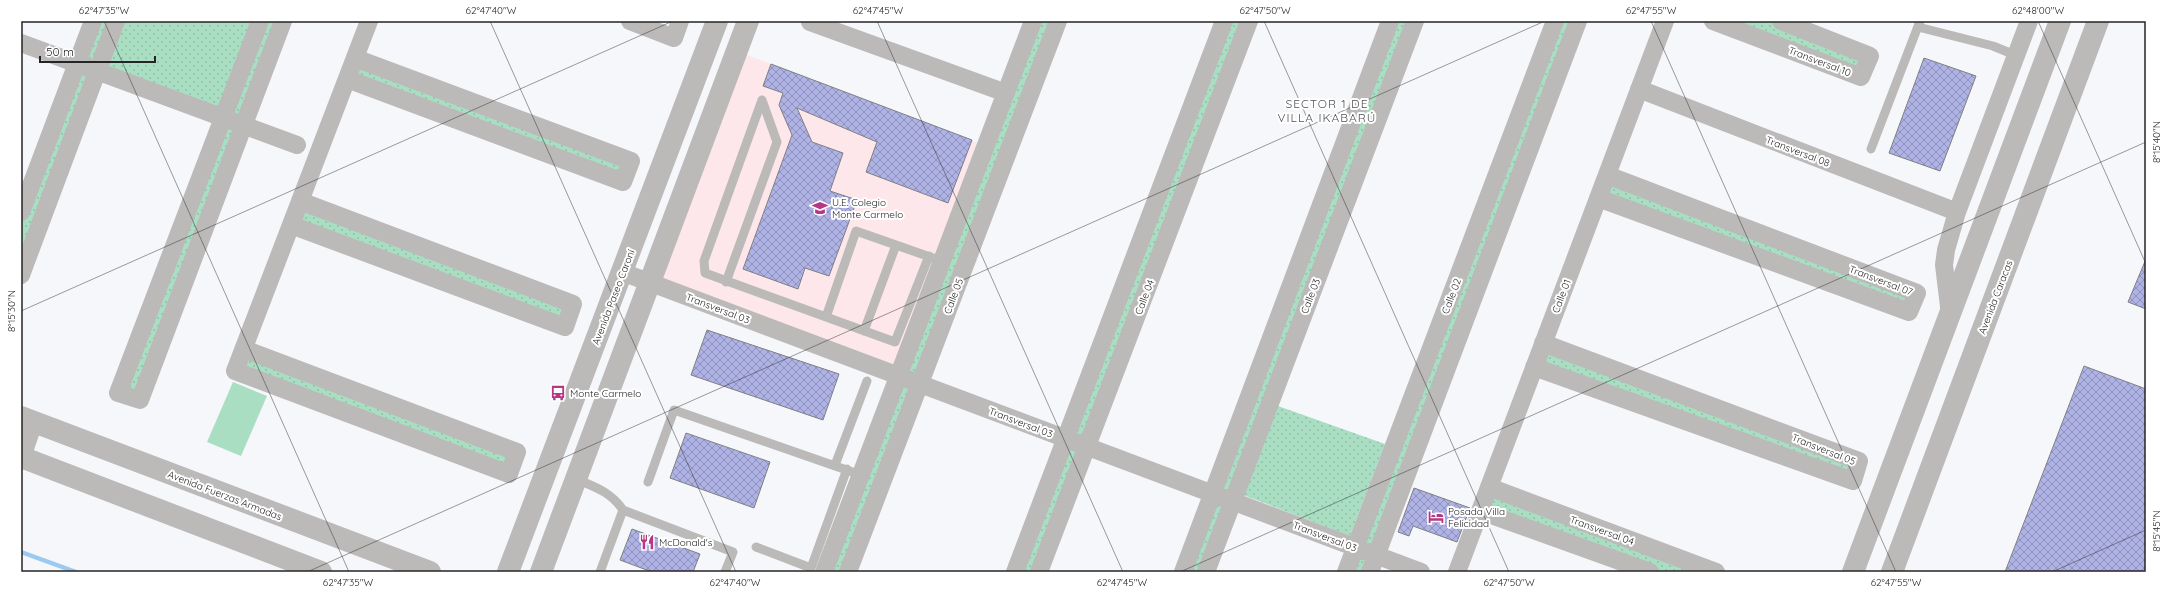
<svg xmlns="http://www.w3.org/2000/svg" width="2167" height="593" viewBox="0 0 2167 593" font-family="Quicksand,sans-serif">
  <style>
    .commercial { fill: #fde7ea }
    .grass { fill: url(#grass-dots) }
    .pitch { fill: #a9dec3 }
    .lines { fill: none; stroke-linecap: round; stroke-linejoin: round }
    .stream { stroke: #9bc9ef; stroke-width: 4.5 }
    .building { fill: url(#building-cross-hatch); stroke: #7f8083 }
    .service { stroke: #bbbab9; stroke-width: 9 }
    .minor { stroke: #bbbab9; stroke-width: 18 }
    .tertiary { stroke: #bbbab9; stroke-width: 22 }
    .ticks { fill: none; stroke: #252526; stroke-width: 1; stroke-opacity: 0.45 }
    .labels { text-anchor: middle; stroke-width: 4; stroke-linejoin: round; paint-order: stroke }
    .street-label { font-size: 10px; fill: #252526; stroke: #fff }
    .poi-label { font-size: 10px; fill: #252526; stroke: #fff; text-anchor: start }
    .quarter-label { font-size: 12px; letter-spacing: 1px; fill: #545457; stroke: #fff }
    .neatline { fill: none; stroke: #252526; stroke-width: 1.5 }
    .ticks-label { font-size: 10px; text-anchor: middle; fill: #252526 }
  </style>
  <defs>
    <pattern id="grass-dots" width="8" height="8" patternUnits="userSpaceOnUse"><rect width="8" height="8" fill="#a9dec3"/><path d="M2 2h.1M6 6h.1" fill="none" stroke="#91bea7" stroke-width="1.8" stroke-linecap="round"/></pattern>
    <pattern id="building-cross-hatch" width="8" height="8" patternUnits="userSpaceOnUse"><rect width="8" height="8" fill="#afb2e5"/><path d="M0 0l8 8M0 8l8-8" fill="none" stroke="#8e91b9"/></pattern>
  </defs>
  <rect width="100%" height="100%" fill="#f6f7fa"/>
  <!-- commercial -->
  <path class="commercial" d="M 737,51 L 986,146 L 899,377 L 650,282 Z"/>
  <!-- grass -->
  <path class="grass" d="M 93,21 L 282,21 L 140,400 L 118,393 L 222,118 L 97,71 L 21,275 L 21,212 Z
    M 1033,21 L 1058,21 L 848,572 L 824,572 Z
    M 1224,21 L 1249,21 L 1039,572 L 1015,572 Z
    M 1390,21 L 1415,21 L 1206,572 L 1183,572 Z
    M 1555,21 L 1578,21 L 1370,572 L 1346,572 Z
    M 1713,21 L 1781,21 L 1870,56 L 1861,77 Z
    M 355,58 L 631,161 L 623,182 L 347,79 Z
    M 1607,176 L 1917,293 L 1909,312 L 1598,198 Z
    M 300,201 L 573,304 L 565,327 L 291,225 Z
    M 1543,344 L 1859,461 L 1853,481 L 1547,371 Z
    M 244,349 L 517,452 L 509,474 L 235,371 Z
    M 1278,406 L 1385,444 L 1350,536 L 1243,495 Z
    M 1489,487 L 1716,572 L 1650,572 L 1480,510 Z"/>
  <!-- pitch -->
  <path class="pitch" d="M 233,382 L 267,396 L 241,456 L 207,442 Z"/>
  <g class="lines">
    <!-- stream -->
    <path class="stream" d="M 21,552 L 76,572"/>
  </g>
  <!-- building -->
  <path class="building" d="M 1924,58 L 1976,76 L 1940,171 L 1889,153 Z
    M 771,64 L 972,140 L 948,203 L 866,172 L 877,142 L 797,108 L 812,142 L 843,153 L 830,191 L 857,200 L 829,276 L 805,268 L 798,289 L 743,269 L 792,135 L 779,105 L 783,93 L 763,86 Z
    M 2146,259 L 2146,309 L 2128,302 Z
    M 707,330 L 839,374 L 823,420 L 691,375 Z
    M 2084,366 L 2146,389 L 2146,572 L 2005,572 Z
    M 686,433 L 770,462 L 754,508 L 670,478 Z
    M 1414,488 L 1470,508 L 1457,542 L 1413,526 L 1409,536 L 1398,532 Z
    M 632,529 L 700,554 L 693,572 L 652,572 L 620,560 Z"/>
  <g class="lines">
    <!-- service -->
    <path class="service" d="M 1918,27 L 1993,46 L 2015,55
      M 762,100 L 704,261 L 705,273 L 895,342 L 929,256
      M 1871,149 L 1920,21
      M 726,282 L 777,142 L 762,100
      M 826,317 L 856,231 L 933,258
      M 864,331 L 896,245
      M 835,465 L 867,381
      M 576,479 C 595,487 611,492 623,510 L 733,552 L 725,572
      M 648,482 L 674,410 L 861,475
      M 756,547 L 811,568 L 847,469
      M 600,572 L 623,510"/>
    <!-- minor -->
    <path class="minor" d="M 260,21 L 118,393 L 140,400 L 283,21
      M 630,21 L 674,38 L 680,21
      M 1713,21 L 1861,77 L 1870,56 L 1781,21
      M 810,22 L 1006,93
      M 21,43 L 297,145
      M 347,79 L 623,182 L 631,161 L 355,58
      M 1639,89 L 1957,212
      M 1598,198 L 1909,312 L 1917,293 L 1607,175
      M 21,212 L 93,21
      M 291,225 L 565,327 L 573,304 L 300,201
      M 622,272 L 1421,572
      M 21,275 L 116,21
      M 1950,315 L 1944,265 L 1946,250 L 1957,212 L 2029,21
      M 244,349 L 517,452 L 509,474 L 235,371 L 369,21
      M 1534,367 L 1853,481 L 1859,461 L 1543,343
      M 21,460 L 34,422
      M 1489,487 L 1716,572
      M 1480,511 L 1650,572
      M 824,572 L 1033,21
      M 848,572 L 1058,21
      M 1015,572 L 1224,21
      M 1039,572 L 1249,21
      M 1183,572 L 1390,21
      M 1206,572 L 1415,21
      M 1346,572 L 1555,21
      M 1370,572 L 1578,21
      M 1457,572 L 1665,21"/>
    <!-- tertiary -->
    <path class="tertiary" d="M 21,417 L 430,572
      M 21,457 L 321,572
      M 508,572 L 717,21
      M 541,572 L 748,21
      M 1853,572 L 2060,21
      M 1892,572 L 2098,21"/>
  </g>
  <!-- ticks -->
  <path class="ticks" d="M 104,21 L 349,572M 490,21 L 736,572M 877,21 L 1123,572M 1264,21 L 1509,572M 1651,21 L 1896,572M 2038,21 L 2146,264M 21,311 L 673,21M 307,572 L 1545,21M 1180,572 L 2146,142M 2052,572 L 2146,530"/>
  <!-- icons -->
  <defs>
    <symbol id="school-bare" viewBox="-9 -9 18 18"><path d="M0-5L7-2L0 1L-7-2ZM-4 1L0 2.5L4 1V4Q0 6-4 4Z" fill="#b63783" stroke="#fff" stroke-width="2.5" paint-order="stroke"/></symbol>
    <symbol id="bus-bare" viewBox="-9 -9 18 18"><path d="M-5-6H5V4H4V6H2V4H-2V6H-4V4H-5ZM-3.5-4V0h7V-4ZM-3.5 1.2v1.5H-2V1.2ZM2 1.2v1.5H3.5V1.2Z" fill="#b63783" stroke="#fff" stroke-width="2.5" paint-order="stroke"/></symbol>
    <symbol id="hotel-bare" viewBox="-9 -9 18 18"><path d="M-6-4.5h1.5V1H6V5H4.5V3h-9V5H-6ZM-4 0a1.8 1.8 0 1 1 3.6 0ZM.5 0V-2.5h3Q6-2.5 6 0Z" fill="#b63783" stroke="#fff" stroke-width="2.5" paint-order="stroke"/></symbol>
    <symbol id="restaurant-bare" viewBox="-9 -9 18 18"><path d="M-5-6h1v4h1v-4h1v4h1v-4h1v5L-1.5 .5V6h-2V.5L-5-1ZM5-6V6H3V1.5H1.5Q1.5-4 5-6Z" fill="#b63783" stroke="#fff" stroke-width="2.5" paint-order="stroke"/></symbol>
  </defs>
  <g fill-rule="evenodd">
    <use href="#school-bare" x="809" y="197" width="22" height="22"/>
    <use href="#bus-bare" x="547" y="382" width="22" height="22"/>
    <use href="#hotel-bare" x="1425" y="506" width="22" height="22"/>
    <use href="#restaurant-bare" x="636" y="531" width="22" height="22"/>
  </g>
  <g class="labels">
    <!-- street labels -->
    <g class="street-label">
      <text transform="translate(1820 61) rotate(21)" y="4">Transversal 10</text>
      <text transform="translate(1798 151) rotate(21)" y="4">Transversal 08</text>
      <text transform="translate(1881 280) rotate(21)" y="4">Transversal 07</text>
      <text transform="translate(953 296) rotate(-69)" y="4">Calle 05</text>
      <text transform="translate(1310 296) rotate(-69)" y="4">Calle 03</text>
      <text transform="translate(1451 296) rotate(-69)" y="4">Calle 02</text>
      <text transform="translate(1561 296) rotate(-69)" y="4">Calle 01</text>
      <text transform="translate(613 297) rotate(-69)" y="4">Avenida Paseo Caroní</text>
      <text transform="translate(1144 297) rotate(-69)" y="4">Calle 04</text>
      <text transform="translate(1995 297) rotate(-69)" y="4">Avenida Caracas</text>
      <text transform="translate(718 308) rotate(21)" y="4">Transversal 03</text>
      <text transform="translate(1021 422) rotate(21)" y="4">Transversal 03</text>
      <text transform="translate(1824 449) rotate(22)" y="4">Transversal 05</text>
      <text transform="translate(225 495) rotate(21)" y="4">Avenida Fuerzas Armadas</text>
      <text transform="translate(1602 530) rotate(20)" y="4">Transversal 04</text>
      <text transform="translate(1325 536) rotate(21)" y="4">Transversal 03</text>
    </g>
    <!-- poi labels -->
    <g class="poi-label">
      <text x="832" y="206">U.E. Colegio<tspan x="832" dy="12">Monte Carmelo</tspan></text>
      <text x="570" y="397">Monte Carmelo</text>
      <text x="1448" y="515">Posada Villa<tspan x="1448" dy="12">Felicidad</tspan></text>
      <text x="659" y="546">McDonald's</text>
    </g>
    <!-- quarter labels -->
    <g class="quarter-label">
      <text x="1327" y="108">SECTOR 1 DE<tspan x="1327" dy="14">VILLA IKABARÚ</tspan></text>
    </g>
  </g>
  <!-- border -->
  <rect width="2167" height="593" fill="none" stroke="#ffffff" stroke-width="44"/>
  <!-- scale -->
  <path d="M40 56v6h115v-6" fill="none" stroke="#252526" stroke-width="2"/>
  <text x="46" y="56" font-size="12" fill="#252526" stroke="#ffffff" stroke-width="3" paint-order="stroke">50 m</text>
  <rect x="22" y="22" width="2123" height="549" class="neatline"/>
  <g class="ticks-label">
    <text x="104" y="14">62°47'35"W</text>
    <text x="491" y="14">62°47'40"W</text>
    <text x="878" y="14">62°47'45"W</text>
    <text x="1265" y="14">62°47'50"W</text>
    <text x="1651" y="14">62°47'55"W</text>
    <text x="2038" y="14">62°48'00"W</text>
    <text transform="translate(2156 142) rotate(-90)" y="4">8°15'40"N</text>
    <text transform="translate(11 311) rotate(-90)" y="4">8°15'30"N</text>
    <text transform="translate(2156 531) rotate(-90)" y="4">8°15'45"N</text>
    <text x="348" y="586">62°47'35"W</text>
    <text x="735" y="586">62°47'40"W</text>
    <text x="1122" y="586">62°47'45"W</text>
    <text x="1509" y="586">62°47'50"W</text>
    <text x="1896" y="586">62°47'55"W</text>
  </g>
</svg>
